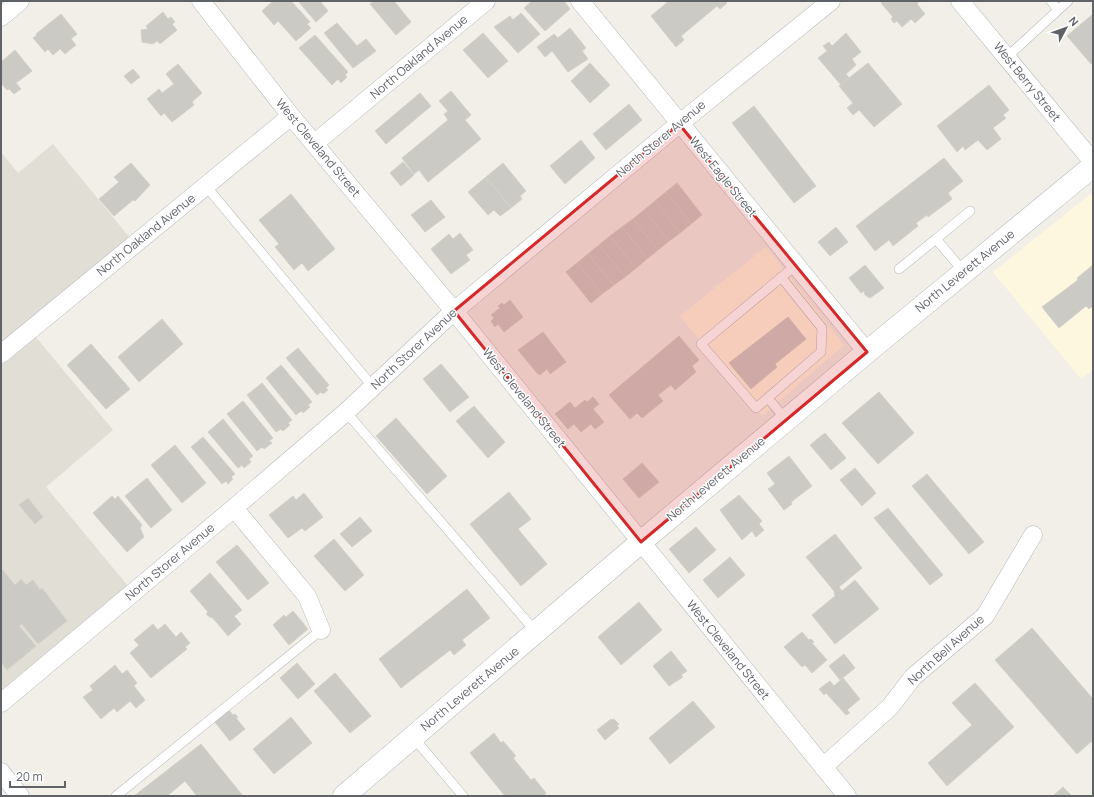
<svg xmlns="http://www.w3.org/2000/svg" width="1094" height="797" viewBox="0 0 1094 797" font-family="Manrope,sans-serif">
  <style>
    .commercial { fill: #fef7e0 }
    .education { fill: #e1ded6 }
    .building { fill: #cccac5; stroke: #d6d1c6 }
    .lines { fill: none; stroke-linecap: round; stroke-linejoin: round }
    .lane-casing { stroke: #b5b8bc; stroke-width: 10 }
    .street-casing { stroke: #b5b8bc; stroke-width: 19 }
    .secondary-casing { stroke: #b6babf; stroke-width: 23 }
    .lane { stroke: #fff; stroke-width: 9 }
    .street { stroke: #fff; stroke-width: 18 }
    .secondary { stroke: #fff; stroke-width: 22 }
    .marked { fill: #d62828; fill-opacity: 0.2; stroke: #d62828; stroke-width: 3; stroke-linejoin: round }
    .labels { text-anchor: middle; stroke-width: 3; stroke-linejoin: round; paint-order: stroke }
    .street-label { font-size: 12px; fill: #5f6368; stroke: #fff }
  </style>
  <rect width="100%" height="100%" fill="#f1efe8"/>
  <!-- commercial -->
  <path class="commercial" d="M 1093,192 L 1093,369 L 1081,379 L 993,272 Z
    M 766,247 L 844,345 L 762,416 L 680,316 Z"/>
  <!-- education -->
  <path class="education" d="M 53,144 L 135,244 L 30,330 L 113,430 L 46,487 L 133,592 L 1,703 L 1,152 L 18,173 Z"/>
  <!-- building -->
  <path class="building" d="M 273,1 L 291,1 L 310,22 L 307,24 L 311,28 L 296,41 L 278,21 L 274,25 L 262,11 Z
    M 298,1 L 320,1 L 328,11 L 316,22 Z
    M 374,1 L 394,1 L 411,22 L 396,35 L 370,4 Z
    M 532,1 L 564,1 L 570,9 L 545,31 L 524,8 Z
    M 669,1 L 725,1 L 727,3 L 720,9 L 717,6 L 681,36 L 684,40 L 676,47 L 651,16 Z
    M 883,1 L 919,1 L 917,4 L 925,14 L 915,23 L 911,19 L 902,27 L 897,21 L 894,23 L 891,19 L 893,17 L 881,3 Z
    M 163,12 L 168,19 L 171,17 L 175,22 L 172,24 L 177,30 L 160,44 L 157,41 L 153,44 L 142,42 L 141,30 L 148,29 L 146,26 Z
    M 521,13 L 540,34 L 518,53 L 494,27 L 510,16 L 513,20 Z
    M 61,14 L 77,34 L 71,39 L 76,45 L 65,54 L 60,49 L 53,55 L 48,49 L 45,52 L 33,38 L 37,35 L 36,34 Z
    M 1093,14 L 1093,63 L 1091,64 L 1067,36 Z
    M 337,23 L 357,46 L 366,39 L 376,51 L 353,68 L 324,33 Z
    M 570,28 L 586,48 L 582,51 L 588,59 L 568,72 L 552,51 L 545,57 L 537,47 L 554,34 L 558,38 Z
    M 483,33 L 508,61 L 488,78 L 463,50 Z
    M 846,33 L 861,52 L 852,59 L 856,65 L 846,74 L 849,78 L 841,85 L 818,58 L 827,51 L 823,46 L 829,42 L 832,46 Z
    M 315,35 L 348,72 L 345,75 L 347,77 L 341,83 L 338,79 L 332,85 L 299,48 Z
    M 15,50 L 32,71 L 16,83 L 21,89 L 14,94 L 9,89 L 7,90 L 1,83 L 1,62 Z
    M 590,63 L 610,85 L 590,103 L 571,81 Z
    M 868,63 L 902,104 L 874,127 L 859,110 L 853,115 L 847,108 L 853,103 L 839,86 Z
    M 178,64 L 202,93 L 192,102 L 194,105 L 172,122 L 164,113 L 161,116 L 147,99 L 159,89 L 162,93 L 174,84 L 166,74 Z
    M 133,69 L 140,77 L 131,84 L 124,76 Z
    M 989,85 L 1009,110 L 1003,115 L 1006,118 L 993,128 L 1001,139 L 987,150 L 978,140 L 965,150 L 963,146 L 957,152 L 937,126 Z
    M 451,91 L 471,115 L 465,120 L 481,139 L 428,182 L 419,170 L 414,174 L 402,158 L 448,120 L 444,114 L 448,111 L 439,101 Z
    M 420,93 L 431,106 L 386,144 L 375,131 Z
    M 629,104 L 642,120 L 606,150 L 593,134 Z
    M 754,106 L 816,186 L 794,203 L 732,123 Z
    M 581,140 L 595,158 L 565,184 L 550,166 Z
    M 944,158 L 963,181 L 948,193 L 952,199 L 928,217 L 927,215 L 916,223 L 918,226 L 893,246 L 889,240 L 875,251 L 856,226 Z
    M 403,162 L 414,175 L 401,186 L 390,173 Z
    M 131,163 L 150,185 L 135,201 L 133,200 L 114,216 L 99,199 L 119,182 L 114,177 Z
    M 503,163 L 526,191 L 520,196 L 522,199 L 511,208 L 486,177 Z
    M 486,177 L 511,208 L 500,216 L 494,210 L 488,215 L 468,192 Z
    M 677,183 L 702,215 L 691,224 L 666,192 Z
    M 666,192 L 691,224 L 680,233 L 655,201 Z
    M 291,194 L 335,249 L 308,271 L 302,263 L 294,270 L 275,247 L 279,244 L 259,220 Z
    M 431,200 L 445,217 L 425,232 L 411,215 Z
    M 655,201 L 680,233 L 669,241 L 644,210 Z
    M 644,210 L 669,241 L 658,250 L 633,219 Z
    M 633,219 L 658,250 L 647,259 L 622,227 Z
    M 622,227 L 647,259 L 636,268 L 610,236 Z
    M 836,227 L 848,242 L 830,256 L 818,242 Z
    M 460,233 L 473,250 L 466,255 L 470,260 L 451,274 L 431,249 L 449,234 L 453,239 Z
    M 610,236 L 636,268 L 625,277 L 599,245 Z
    M 599,245 L 625,277 L 614,285 L 588,254 Z
    M 588,254 L 614,285 L 602,294 L 577,263 Z
    M 577,263 L 602,294 L 591,303 L 566,272 Z
    M 865,265 L 884,288 L 870,298 L 865,295 L 864,291 L 861,293 L 849,278 Z
    M 1093,265 L 1093,306 L 1089,309 L 1086,306 L 1059,328 L 1042,307 L 1078,280 L 1077,278 Z
    M 510,300 L 523,317 L 504,332 L 498,324 L 495,327 L 491,321 L 494,318 L 491,315 L 500,308 L 498,306 L 502,303 L 504,305 Z
    M 788,317 L 806,339 L 775,364 L 777,367 L 751,389 L 729,363 Z
    M 162,319 L 183,344 L 139,382 L 118,357 Z
    M 543,332 L 566,362 L 550,374 L 547,369 L 540,375 L 537,373 L 518,350 Z
    M 679,336 L 699,360 L 692,366 L 696,372 L 675,390 L 671,385 L 658,395 L 663,401 L 642,418 L 637,413 L 630,419 L 609,395 Z
    M 91,344 L 130,389 L 106,409 L 67,365 Z
    M 298,348 L 329,385 L 326,388 L 328,390 L 323,394 L 321,392 L 317,395 L 286,358 Z
    M 441,364 L 469,397 L 450,412 L 423,379 Z
    M 281,365 L 312,402 L 308,405 L 310,407 L 303,413 L 301,411 L 296,415 L 266,378 Z
    M 262,383 L 292,420 L 288,423 L 290,425 L 283,431 L 281,429 L 276,432 L 247,395 Z
    M 879,392 L 914,433 L 878,464 L 842,423 Z
    M 593,397 L 599,404 L 593,409 L 604,422 L 595,429 L 591,424 L 581,432 L 574,424 L 568,429 L 555,414 L 570,402 L 575,408 L 585,400 L 587,402 Z
    M 243,401 L 273,438 L 269,441 L 272,443 L 264,449 L 262,447 L 257,451 L 227,414 Z
    M 474,406 L 505,442 L 488,458 L 456,421 Z
    M 396,418 L 447,476 L 427,494 L 376,436 Z
    M 223,419 L 253,456 L 249,459 L 251,462 L 244,468 L 242,465 L 238,468 L 208,432 Z
    M 825,433 L 846,458 L 831,470 L 810,445 Z
    M 203,437 L 235,474 L 231,477 L 233,479 L 228,484 L 226,481 L 222,484 L 191,447 Z
    M 175,445 L 206,483 L 182,503 L 151,465 Z
    M 789,456 L 812,486 L 791,502 L 792,504 L 784,510 L 768,489 L 775,484 L 767,473 Z
    M 642,463 L 659,482 L 639,498 L 623,479 Z
    M 855,468 L 876,493 L 862,506 L 840,480 Z
    M 927,474 L 984,542 L 969,554 L 912,486 Z
    M 147,478 L 172,510 L 151,528 L 125,496 Z
    M 509,492 L 531,519 L 518,529 L 547,564 L 521,586 L 470,524 Z
    M 304,493 L 323,517 L 305,531 L 302,528 L 288,538 L 269,515 L 293,496 L 296,500 Z
    M 739,495 L 762,521 L 759,524 L 764,530 L 756,537 L 752,531 L 742,540 L 720,510 Z
    M 112,496 L 115,499 L 118,496 L 142,525 L 140,528 L 144,537 L 127,552 L 93,513 Z
    M 28,498 L 43,517 L 35,524 L 19,505 Z
    M 888,508 L 943,575 L 930,585 L 874,518 Z
    M 360,517 L 372,531 L 352,547 L 340,534 Z
    M 696,527 L 716,550 L 689,573 L 669,549 Z
    M 835,534 L 862,568 L 839,587 L 842,591 L 855,580 L 879,609 L 835,644 L 812,615 L 835,596 L 834,591 L 806,557 Z
    M 334,539 L 364,575 L 345,591 L 314,556 Z
    M 237,545 L 269,583 L 248,600 L 216,562 Z
    M 730,557 L 745,575 L 718,598 L 703,580 Z
    M 1,568 L 15,585 L 21,579 L 26,585 L 33,580 L 40,590 L 42,588 L 67,621 L 38,644 L 22,624 L 19,626 L 36,646 L 7,670 L 1,662 Z
    M 210,573 L 242,610 L 234,616 L 241,624 L 228,636 L 212,617 L 211,618 L 206,614 L 208,612 L 190,591 Z
    M 467,589 L 490,618 L 462,640 L 466,645 L 454,655 L 450,650 L 401,688 L 379,659 Z
    M 639,602 L 662,630 L 621,665 L 598,637 Z
    M 293,611 L 308,629 L 289,645 L 273,625 L 284,615 L 286,617 Z
    M 153,624 L 158,630 L 165,624 L 176,637 L 181,632 L 190,643 L 185,647 L 187,649 L 151,678 L 130,653 L 139,645 L 134,640 Z
    M 1032,628 L 1093,699 L 1093,740 L 1077,754 L 995,660 Z
    M 802,632 L 809,640 L 811,639 L 814,642 L 812,643 L 827,660 L 812,673 L 805,665 L 802,667 L 784,647 Z
    M 671,651 L 687,671 L 681,675 L 683,677 L 669,686 L 653,666 Z
    M 844,654 L 855,668 L 840,680 L 829,666 Z
    M 297,663 L 315,684 L 298,699 L 280,678 Z
    M 115,665 L 122,674 L 127,670 L 137,683 L 134,686 L 145,700 L 136,708 L 130,701 L 117,712 L 114,708 L 101,719 L 83,697 L 93,690 L 90,686 Z
    M 335,673 L 371,716 L 350,733 L 314,691 Z
    M 843,678 L 860,699 L 847,710 L 850,713 L 846,715 L 826,693 L 824,695 L 819,689 L 830,681 L 834,686 Z
    M 975,683 L 1014,727 L 947,786 L 928,763 L 972,725 L 952,703 Z
    M 693,701 L 715,727 L 670,764 L 649,738 Z
    M 228,709 L 233,715 L 235,714 L 238,717 L 236,718 L 245,729 L 230,741 L 214,721 Z
    M 291,717 L 312,743 L 274,774 L 253,749 Z
    M 611,719 L 612,720 L 614,719 L 619,724 L 617,726 L 619,728 L 605,740 L 597,730 Z
    M 494,733 L 501,743 L 503,741 L 516,756 L 513,758 L 531,780 L 534,778 L 546,793 L 544,796 L 505,796 L 470,753 Z
    M 201,744 L 243,796 L 197,796 L 185,781 L 167,796 L 134,796 Z
    M 1063,787 L 1072,796 L 1053,796 Z"/>
  <g class="lines">
    <defs>
      <path id="lane" d="M 1051,1 L 1058,10
        M 1007,57 L 1068,1
        M 206,186 L 373,387
        M 899,269 L 936,239
        M 964,272 L 936,239 L 970,211
        M 781,277 L 822,328 L 821,352 L 756,408 L 701,344 L 795,266
        M 768,398 L 786,420
        M 346,412 L 536,632
        M 413,737 L 463,796
        M 116,796 L 321,630"/>
      <path id="street" d="M 201,1 L 291,116 L 454,311 L 847,796
        M 580,1 L 867,352
        M 960,1 L 1093,162
        M 1,17 L 20,1
        M 315,143 L 486,1
        M 1,354 L 291,116
        M 234,508 L 307,596 L 321,630
        M 1,703 L 234,508 L 346,412 L 454,311 L 679,124 L 831,1
        M 823,767 L 890,707 L 913,677 L 985,616 L 1033,535
        M 1,772 L 20,796"/>
      <path id="secondary" d="M 344,796 L 641,542 L 867,352 L 1093,166"/>
    </defs>
    <!-- lane casing -->
    <use href="#lane" class="lane-casing"/>
    <!-- street casing -->
    <use href="#street" class="street-casing"/>
    <!-- secondary casing -->
    <use href="#secondary" class="secondary-casing"/>
    <!-- lane -->
    <use href="#lane" class="lane"/>
    <!-- street -->
    <use href="#street" class="street"/>
    <!-- secondary -->
    <use href="#secondary" class="secondary"/>
  </g>
  <!-- marked area -->
  <path class="marked" d="M 679,124 L 867,352 L 641,542 L 454,311 Z"/>
  <g class="labels">
    <!-- street labels -->
    <g class="street-label">
      <text transform="translate(419 57) rotate(-40)" y="4">North Oakland Avenue</text>
      <text transform="translate(1027 82) rotate(51)" y="4">West Berry Street</text>
      <text transform="translate(661 139) rotate(-40)" y="4">North Storer Avenue</text>
      <text transform="translate(318 148) rotate(50)" y="4">West Cleveland Street</text>
      <text transform="translate(723 177) rotate(51)" y="4">West Eagle Street</text>
      <text transform="translate(146 235) rotate(-39)" y="4">North Oakland Avenue</text>
      <text transform="translate(965 271) rotate(-39)" y="4">North Leverett Avenue</text>
      <text transform="translate(414 349) rotate(-43)" y="4">North Storer Avenue</text>
      <text transform="translate(524 398) rotate(51)" y="4">West Cleveland Street</text>
      <text transform="translate(716 479) rotate(-40)" y="4">North Leverett Avenue</text>
      <text transform="translate(170 562) rotate(-40)" y="4">North Storer Avenue</text>
      <text transform="translate(728 650) rotate(51)" y="4">West Cleveland Street</text>
      <text transform="translate(946 650) rotate(-42)" y="4">North Bell Avenue</text>
      <text transform="translate(470 689) rotate(-40)" y="4">North Leverett Avenue</text>
    </g>
  </g>
  <!-- border -->
  <rect width="1094" height="797" fill="none" stroke="#5f6368" stroke-width="4"/>
  <!-- north arrow -->
  <g transform="translate(1066 28) rotate(49)" stroke="#ffffff" stroke-width="3" paint-order="stroke">
  <path d="M0-3L7 15L0 10L-7 15Z" fill="#5f6368"/>
  <text y="-6" font-size="11" font-weight="bold" text-anchor="middle" fill="#5f6368">N</text>
  </g>
  <!-- scale -->
  <path d="M10 781v6h55v-6" fill="none" stroke="#5f6368" stroke-width="2"/>
  <text x="16" y="781" font-size="12" fill="#5f6368" stroke="#ffffff" stroke-width="3" paint-order="stroke">20 m</text>
</svg>
